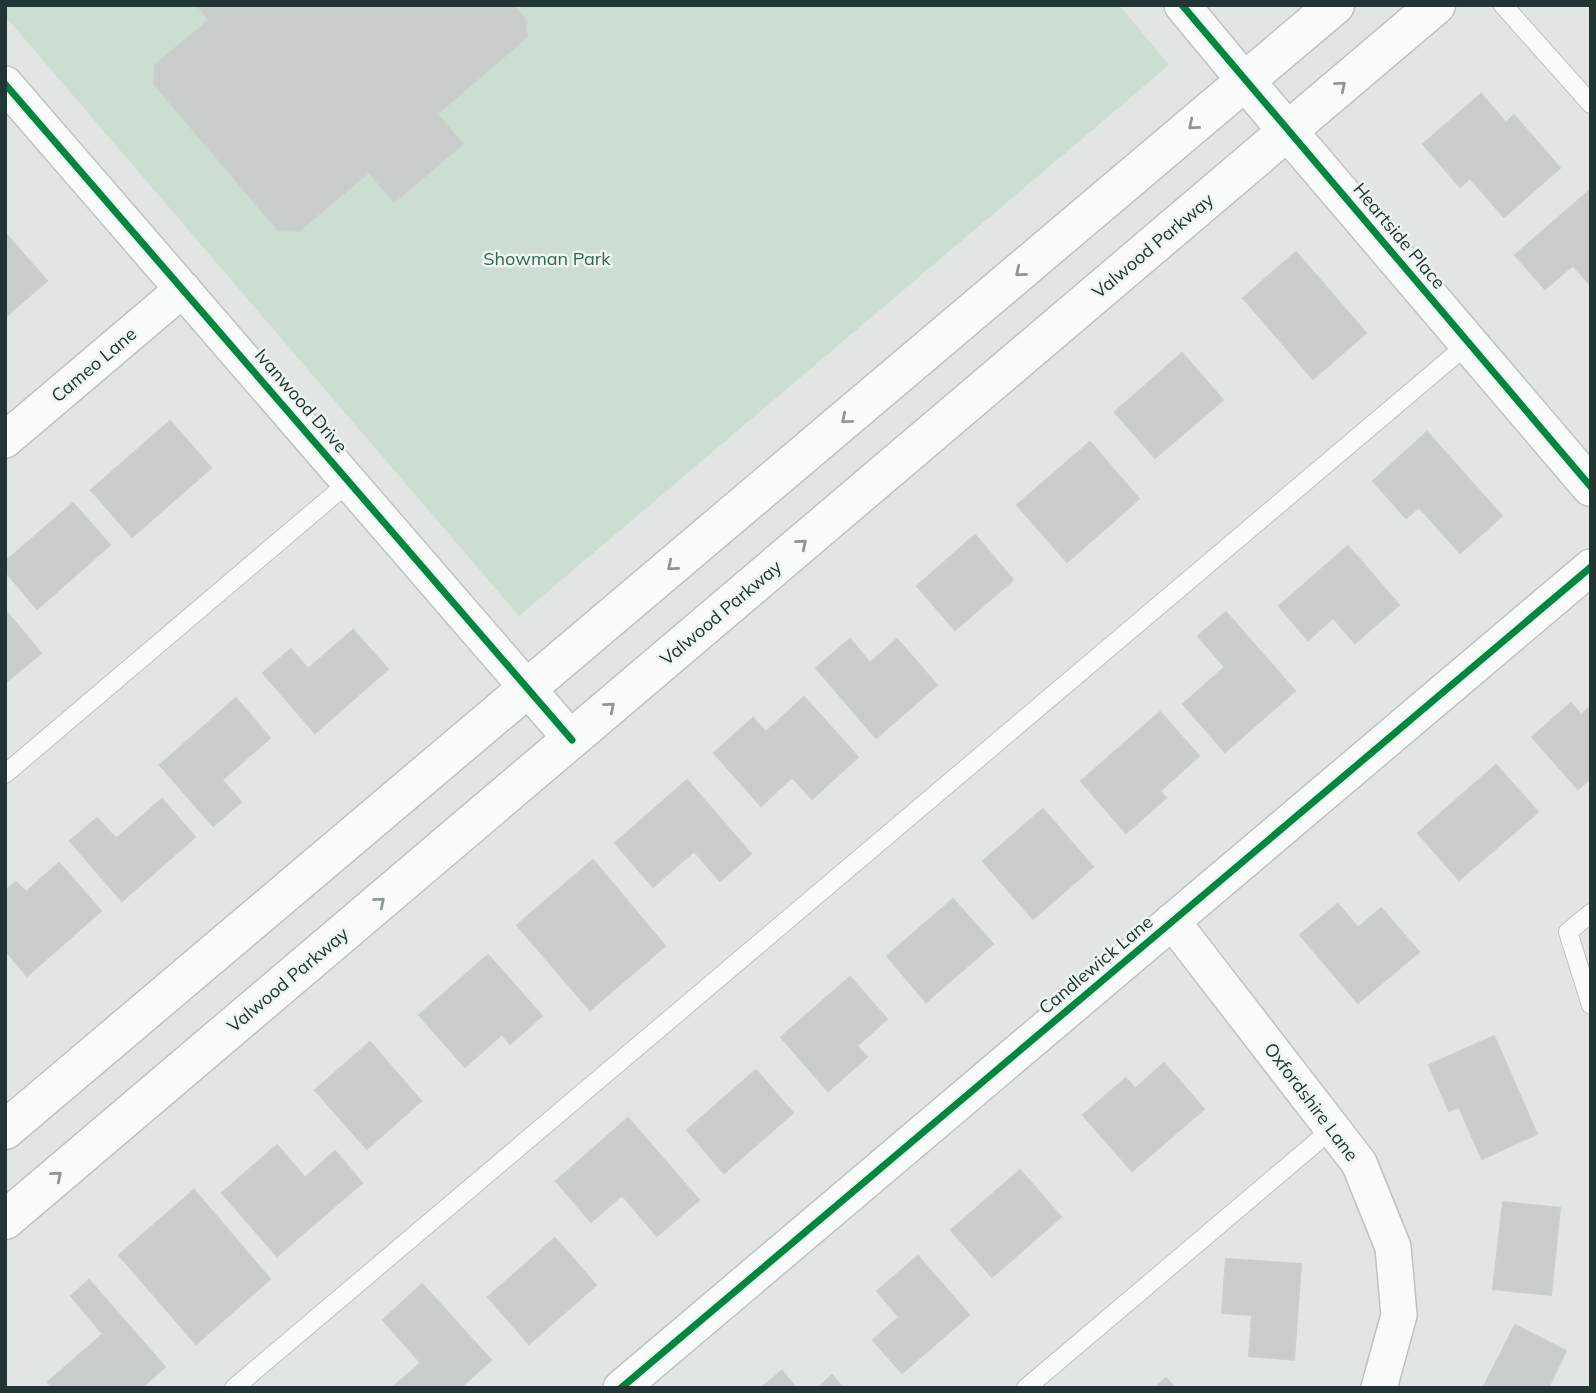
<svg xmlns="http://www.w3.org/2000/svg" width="1596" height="1393" viewBox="0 0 1596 1393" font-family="Mulish,sans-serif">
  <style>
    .green { fill: #cbded1 }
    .building { fill: #c8cdcb; stroke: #cacfcd; stroke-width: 2 }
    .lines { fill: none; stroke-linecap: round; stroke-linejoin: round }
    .lane-casing { stroke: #bec3c1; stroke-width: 20 }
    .street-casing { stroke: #bec3c1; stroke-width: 38 }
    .secondary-casing { stroke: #bec3c1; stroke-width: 41 }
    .lane { stroke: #fafbfb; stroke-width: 18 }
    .street { stroke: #fafbfb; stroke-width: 35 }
    .secondary { stroke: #fafbfb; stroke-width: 38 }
    .cycleway-casing { stroke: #eef5f2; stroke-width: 11 }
    .cycleway { stroke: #00873e; stroke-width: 7 }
    .oneway { stroke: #8e9896 }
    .labels { text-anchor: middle; stroke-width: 5; stroke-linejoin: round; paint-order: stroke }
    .street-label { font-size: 18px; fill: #213632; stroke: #eef5f2 }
    .park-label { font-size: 18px; fill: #306948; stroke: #eef5f2 }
  </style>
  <rect width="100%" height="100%" fill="#e1e6e4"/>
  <!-- green -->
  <path class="green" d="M 5,5 L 1119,5 L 1169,65 L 519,616 L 5,16 Z"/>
  <!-- building -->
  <path class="building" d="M 197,5 L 513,5 L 525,19 L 527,37 L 437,114 L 463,144 L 394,202 L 369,172 L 299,231 L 278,230 L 154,84 L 155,65 L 209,20 Z
    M 1481,94 L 1506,123 L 1514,115 L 1560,168 L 1504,217 L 1470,178 L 1460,187 L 1423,144 Z
    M 1590,190 L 1591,286 L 1573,265 L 1545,289 L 1515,255 Z
    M 6,234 L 47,281 L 5,317 L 5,235 Z
    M 1296,252 L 1366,333 L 1313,379 L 1243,298 Z
    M 1182,353 L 1223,400 L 1155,458 L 1115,412 Z
    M 170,421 L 211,468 L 132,537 L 91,490 Z
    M 1427,432 L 1502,516 L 1460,553 L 1419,507 L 1406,518 L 1373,481 Z
    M 1090,442 L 1139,499 L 1067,562 L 1017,505 Z
    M 73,503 L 110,545 L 37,609 L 5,571 L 5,562 Z
    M 975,535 L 1013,580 L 955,630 L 917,586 Z
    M 1348,546 L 1399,605 L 1355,643 L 1333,618 L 1308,640 L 1279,606 Z
    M 5,610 L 41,653 L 5,683 Z
    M 1226,612 L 1295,691 L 1225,752 L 1183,704 L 1225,667 L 1198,636 Z
    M 353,630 L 388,669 L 315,733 L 263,673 L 291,649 L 308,669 Z
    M 850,639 L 870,663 L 897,639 L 937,685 L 876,738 L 816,668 Z
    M 804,697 L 858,757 L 812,799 L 792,777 L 761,806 L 714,753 L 753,718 L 766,732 Z
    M 236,698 L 270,738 L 222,780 L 241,802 L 213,826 L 160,765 Z
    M 1571,703 L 1581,715 L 1591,706 L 1591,778 L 1578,789 L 1532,737 Z
    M 1160,712 L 1199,756 L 1160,791 L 1166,798 L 1126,833 L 1081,781 Z
    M 1496,765 L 1538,812 L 1459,880 L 1418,833 Z
    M 687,780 L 751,854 L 720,881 L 694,851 L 653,887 L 615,843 Z
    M 162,799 L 195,837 L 122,901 L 70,841 L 97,818 L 116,839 Z
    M 1043,809 L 1093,867 L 1033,919 L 983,861 Z
    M 593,860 L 665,946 L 590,1010 L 517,925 Z
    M 59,863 L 101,911 L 27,976 L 5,950 L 5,891 L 16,882 L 26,892 Z
    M 953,899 L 993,944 L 926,1002 L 887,956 Z
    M 1338,904 L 1358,928 L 1381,908 L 1419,952 L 1358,1003 L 1300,935 Z
    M 488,955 L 542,1016 L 510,1044 L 502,1034 L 465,1067 L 419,1015 Z
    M 850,977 L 887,1019 L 857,1046 L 867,1057 L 828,1091 L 781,1037 Z
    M 1494,1036 L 1537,1134 L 1482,1159 L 1459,1107 L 1449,1111 L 1429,1065 Z
    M 370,1042 L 421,1101 L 367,1149 L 315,1090 Z
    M 1164,1063 L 1204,1109 L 1132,1171 L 1083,1115 L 1126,1078 L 1135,1089 Z
    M 756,1070 L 793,1113 L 724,1173 L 687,1130 Z
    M 628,1118 L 699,1200 L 657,1236 L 622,1195 L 591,1222 L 556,1181 Z
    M 277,1145 L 305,1178 L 335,1151 L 362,1183 L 277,1256 L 222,1193 Z
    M 1020,1170 L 1061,1217 L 992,1277 L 951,1230 Z
    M 194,1190 L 270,1279 L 196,1344 L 119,1255 Z
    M 1503,1202 L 1560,1208 L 1551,1295 L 1493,1289 Z
    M 555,1238 L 596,1285 L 529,1344 L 488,1297 Z
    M 918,1256 L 969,1315 L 902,1373 L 873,1340 L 899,1317 L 877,1291 Z
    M 1226,1259 L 1301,1264 L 1294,1360 L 1249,1356 L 1252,1315 L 1222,1313 Z
    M 89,1280 L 165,1367 L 141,1388 L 52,1388 L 48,1382 L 103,1334 L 71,1296 Z
    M 422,1284 L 491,1360 L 460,1388 L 392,1388 L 421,1363 L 383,1320 Z
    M 1515,1325 L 1566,1351 L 1548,1388 L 1483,1388 Z
    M 782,1371 L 796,1388 L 761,1388 Z
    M 832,1375 L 843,1388 L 818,1388 Z
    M 1166,1378 L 1175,1388 L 1155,1388 Z"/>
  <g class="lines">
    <defs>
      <path id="lane" d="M 1503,5 L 1591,104
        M 5,774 L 349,482
        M 1591,913 L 1568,932 L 1591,1005
        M 234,1388 L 1469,343
        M 1026,1388 L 1332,1129"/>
      <path id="street" d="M 1182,5 L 1245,81
        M 5,84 L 572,740
        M 5,440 L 183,289
        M 1172,921 L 1359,1163 L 1393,1247 L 1399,1315 L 1379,1388
        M 621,1388 L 1591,567"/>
      <path id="secondary" d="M 1245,81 L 1591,487
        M 5,1130 L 1335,5
        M 5,1220 L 1436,5"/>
    </defs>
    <!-- lane casing -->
    <use href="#lane" class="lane-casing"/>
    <!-- street casing -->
    <use href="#street" class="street-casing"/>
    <!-- secondary casing -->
    <use href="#secondary" class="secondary-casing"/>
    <!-- lane -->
    <use href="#lane" class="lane"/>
    <!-- street -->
    <use href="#street" class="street"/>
    <!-- secondary -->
    <use href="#secondary" class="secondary"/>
    <defs>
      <path id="cycleway" d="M 1182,5 L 1591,487
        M 5,84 L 572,740
        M 621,1388 L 1591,567"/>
    </defs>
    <!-- cycleway casing -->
    <use href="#cycleway" class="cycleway-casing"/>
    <!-- cycleway -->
    <use href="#cycleway" class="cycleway"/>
  </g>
  <!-- one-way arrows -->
  <defs><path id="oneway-chevron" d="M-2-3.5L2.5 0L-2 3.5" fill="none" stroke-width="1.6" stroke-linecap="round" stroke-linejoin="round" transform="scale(1.75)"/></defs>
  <g class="oneway">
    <use href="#oneway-chevron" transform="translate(1341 86) rotate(-40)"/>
    <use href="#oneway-chevron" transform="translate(1193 125) rotate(140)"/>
    <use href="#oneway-chevron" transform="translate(1020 272) rotate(140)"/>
    <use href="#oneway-chevron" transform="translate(846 419) rotate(140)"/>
    <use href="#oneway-chevron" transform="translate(802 544) rotate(-40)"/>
    <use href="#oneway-chevron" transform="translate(672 566) rotate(140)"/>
    <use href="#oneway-chevron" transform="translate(610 707) rotate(-40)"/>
    <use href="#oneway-chevron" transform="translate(380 902) rotate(-40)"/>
    <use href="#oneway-chevron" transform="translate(57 1176) rotate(-40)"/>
  </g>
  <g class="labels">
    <!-- street labels -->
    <g class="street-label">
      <text transform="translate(1399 236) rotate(50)" y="6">Heartside Place</text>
      <text transform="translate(1153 246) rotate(-40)" y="6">Valwood Parkway</text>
      <text transform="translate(94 365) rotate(-40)" y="6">Cameo Lane</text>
      <text transform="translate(301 401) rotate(49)" y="6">Ivanwood Drive</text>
      <text transform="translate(721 613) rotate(-40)" y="6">Valwood Parkway</text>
      <text transform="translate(1096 965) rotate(-40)" y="6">Candlewick Lane</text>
      <text transform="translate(288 980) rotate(-40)" y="6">Valwood Parkway</text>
      <text transform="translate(1311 1102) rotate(53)" y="6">Oxfordshire Lane</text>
    </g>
    <!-- park labels -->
    <g class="park-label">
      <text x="547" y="265">Showman Park</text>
    </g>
  </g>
  <!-- border -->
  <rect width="1596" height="1393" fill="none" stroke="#213632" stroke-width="14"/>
</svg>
